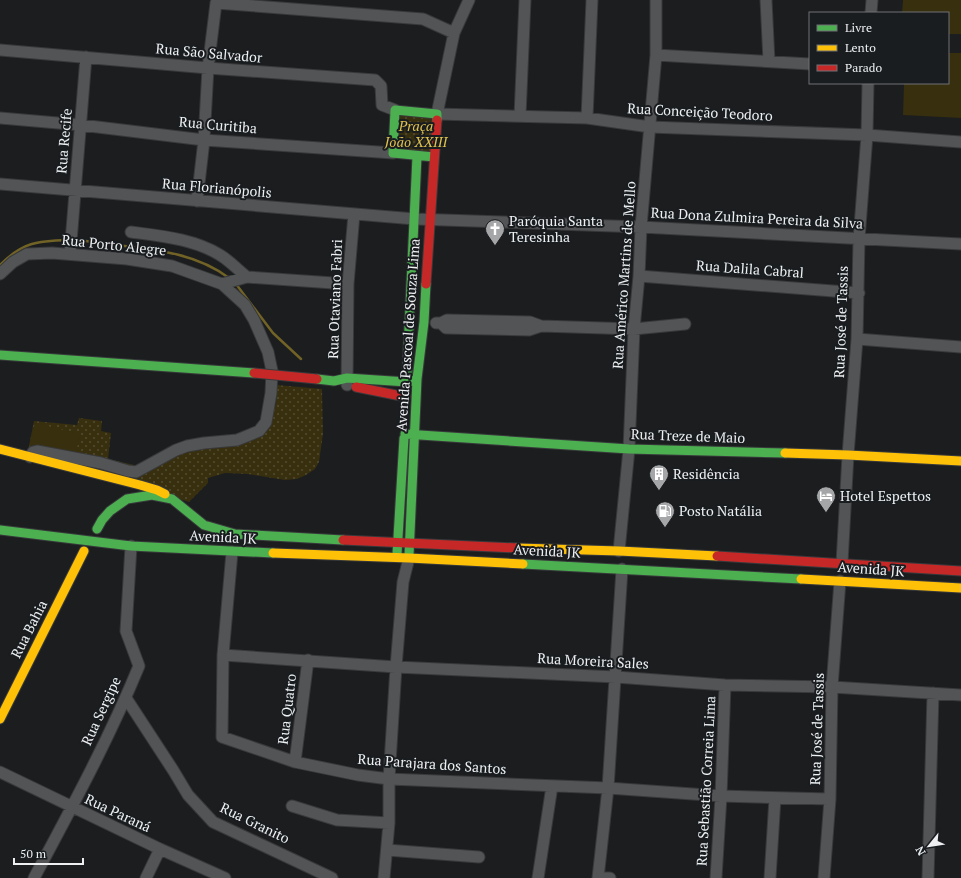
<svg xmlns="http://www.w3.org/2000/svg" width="961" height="878" viewBox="0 0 961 878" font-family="'PT Serif',serif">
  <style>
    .park { fill: url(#park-dots) }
    .pitch { fill: #382f0e }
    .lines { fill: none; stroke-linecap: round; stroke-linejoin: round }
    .stream { stroke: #716226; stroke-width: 2.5 }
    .street-casing { stroke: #38393b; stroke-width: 13 }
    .fast-casing { stroke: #38393b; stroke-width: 11 }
    .slow-casing { stroke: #38393b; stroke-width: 11 }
    .jam-casing { stroke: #38393b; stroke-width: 11 }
    .street { stroke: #535455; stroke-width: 11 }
    .fast { stroke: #4caf50; stroke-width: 9 }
    .slow { stroke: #ffc107; stroke-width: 9 }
    .jam { stroke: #c62828; stroke-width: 9 }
    .jam-bridge-casing { stroke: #38393b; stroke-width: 11; stroke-linecap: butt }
    .jam-bridge { stroke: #c62828; stroke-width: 9 }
    .labels { text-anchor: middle; stroke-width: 4; stroke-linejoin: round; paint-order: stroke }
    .street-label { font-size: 14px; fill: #edeff1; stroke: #1a1d20 }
    .park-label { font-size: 14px; font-style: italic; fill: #e1c24d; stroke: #1a1d20 }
    .poi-label { font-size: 14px; fill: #edeff1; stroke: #1a1d20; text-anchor: start }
  </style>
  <defs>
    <pattern id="park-dots" width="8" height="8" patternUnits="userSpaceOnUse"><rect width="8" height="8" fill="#382f0e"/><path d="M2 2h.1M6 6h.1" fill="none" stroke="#554d32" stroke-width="1.8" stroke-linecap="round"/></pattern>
  </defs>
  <rect width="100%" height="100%" fill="#1b1d1f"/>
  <!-- park -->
  <path class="park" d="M 399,115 L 434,118 L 432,153 L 397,150 Z
    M 277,385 L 322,389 L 323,434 L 319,462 L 315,469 L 306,475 L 297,479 L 285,480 L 248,474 L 225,473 L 208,478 L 208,483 L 189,502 L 28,451 L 34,421 L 77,425 L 79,418 L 102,421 L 101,431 L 111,433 L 108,459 L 139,466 L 224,437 L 253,429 L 270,417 L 276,404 Z"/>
  <!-- pitch -->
  <path class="pitch" d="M 903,0 L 961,0 L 961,34 L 948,34 L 948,13 L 902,13 Z
    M 948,53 L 961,53 L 961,118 L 903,115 L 904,83 L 948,83 Z
    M 35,423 L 80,434 L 75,457 L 29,446 Z"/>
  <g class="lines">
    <!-- stream -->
    <path class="stream" d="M 73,240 L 80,240 C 130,249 187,246 229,278
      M 0,265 C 23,242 37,241 68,240
      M 236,284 L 273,333 L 301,359"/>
    <defs>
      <path id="street" d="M 469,0 L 454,33 L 437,114 L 587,118 L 650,127 L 867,135 L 961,142
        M 766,0 L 769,61
        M 871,13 L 872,0
        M 0,50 L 208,68 L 375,80 L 381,86 L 382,105 L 395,110
        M 656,55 L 810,64
        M 520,116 L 525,0
        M 0,118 L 81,125 L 204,140 L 393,153
        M 587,118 L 592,0
        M 0,184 L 415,219 L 641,227 L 961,244
        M 197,201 L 204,140 L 208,68 L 216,3 L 423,19 L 454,33
        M 131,232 C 161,236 194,239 220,255 C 230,261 238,270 247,277
        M 70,254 L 86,57
        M 0,274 L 13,262 L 27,254 L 52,253 L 127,259 L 172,266 L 222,284 L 247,277 L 348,284
        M 639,276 L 859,293
        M 436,323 L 441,323 L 446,328 L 529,330 L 541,326
        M 441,323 L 447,320 L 530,322 L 541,326 L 634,329 L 685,324
        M 857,339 L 961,347
        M 347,385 L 348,284 L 354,214
        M 30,457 L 33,452 L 37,451 L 101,463 L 128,471 L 136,472 L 176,450 L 187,446 L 204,443 L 237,440 L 259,431 L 266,422 L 271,393 L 272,371 L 268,352 L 254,320 L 245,305 L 222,284
        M 619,551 L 629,449 L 634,329 L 639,276 L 641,227 L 656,55 L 656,0
        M 232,552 L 223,655 L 222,737 L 295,762 L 358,775 L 389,779 L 608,788 L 721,796 L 830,799
        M 842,563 L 848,455 L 857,339 L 859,239 L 867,135 L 868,83
        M 223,655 L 396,667 L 616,677 L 725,685 L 832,687 L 961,695
        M 126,698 L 173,770 L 188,795 L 213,822 L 332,878
        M 295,762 L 308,660
        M 0,772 L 160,849 L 225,878
        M 292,806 L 337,820 L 389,823
        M 387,850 L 479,857
        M 34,878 C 71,809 109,739 139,666 L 126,631 L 131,546
        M 146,878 L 160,849
        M 384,878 L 389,823 L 389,779 L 396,667 L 403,582 L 409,558
        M 538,878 L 552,786
        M 598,878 L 608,788 L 622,569
        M 598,878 L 610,878
        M 716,878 L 721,796 L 725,685
        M 770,878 L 775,798
        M 824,878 L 830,799 L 832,687 L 840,581
        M 928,878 L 933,693"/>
      <path id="fast" d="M 434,157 L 393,153 L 395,110 L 437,114 L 437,120
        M 0,355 L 254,373
        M 317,379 L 334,381 L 347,378 L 407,382 L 416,380
        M 406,392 L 417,156
        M 405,434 L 629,449 L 785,453
        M 97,529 L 102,520 L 110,511 L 127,499 L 152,495 L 172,499 L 204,525 L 235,534 L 343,540
        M 0,530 L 131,546 L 273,553
        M 397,554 L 404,438
        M 409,555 L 417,379 L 424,322 L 426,284
        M 523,564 L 801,579"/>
      <path id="slow" d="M 0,449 L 140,485 L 157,490 L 165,494
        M 785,453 L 848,455 L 961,461
        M 517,548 L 619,551 L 717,556
        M 273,553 L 409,558 L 523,564
        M 801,579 L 961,588
        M 0,719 L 84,551"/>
      <path id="jam" d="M 426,284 L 437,120
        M 356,387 L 406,397
        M 343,540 L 517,548
        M 717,556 L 961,571"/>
    </defs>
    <!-- street casing -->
    <use href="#street" class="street-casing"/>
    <!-- fast casing -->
    <use href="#fast" class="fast-casing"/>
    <!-- slow casing -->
    <use href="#slow" class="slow-casing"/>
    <!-- jam casing -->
    <use href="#jam" class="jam-casing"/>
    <!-- street -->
    <use href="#street" class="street"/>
    <!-- fast -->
    <use href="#fast" class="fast"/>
    <!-- slow -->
    <use href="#slow" class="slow"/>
    <!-- jam -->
    <use href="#jam" class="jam"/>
    <defs>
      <path id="jam-bridge" d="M 254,373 L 317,379"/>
    </defs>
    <!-- jam-bridge casing -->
    <use href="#jam-bridge" class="jam-bridge-casing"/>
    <!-- jam-bridge -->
    <use href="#jam-bridge" class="jam-bridge"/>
  </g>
  <!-- icons -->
  <defs>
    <symbol id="church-pin" viewBox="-11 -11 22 30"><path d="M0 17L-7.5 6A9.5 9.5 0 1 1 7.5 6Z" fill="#a4a6a8" stroke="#1a1d20"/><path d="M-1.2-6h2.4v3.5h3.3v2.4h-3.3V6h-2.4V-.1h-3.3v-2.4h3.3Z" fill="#fff"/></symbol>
    <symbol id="building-pin" viewBox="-11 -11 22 30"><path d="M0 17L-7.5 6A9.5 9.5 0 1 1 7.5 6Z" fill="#a4a6a8" stroke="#1a1d20"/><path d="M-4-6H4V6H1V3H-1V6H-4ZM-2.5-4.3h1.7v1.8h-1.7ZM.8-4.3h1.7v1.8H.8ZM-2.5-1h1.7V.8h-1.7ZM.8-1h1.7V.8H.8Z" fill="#fff"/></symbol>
    <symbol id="hotel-pin" viewBox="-11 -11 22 30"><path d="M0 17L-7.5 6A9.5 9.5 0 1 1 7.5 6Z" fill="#a4a6a8" stroke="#1a1d20"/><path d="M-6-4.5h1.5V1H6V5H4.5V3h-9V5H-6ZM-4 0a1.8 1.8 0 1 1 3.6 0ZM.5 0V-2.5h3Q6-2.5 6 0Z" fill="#fff"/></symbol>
    <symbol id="fuel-pin" viewBox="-11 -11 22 30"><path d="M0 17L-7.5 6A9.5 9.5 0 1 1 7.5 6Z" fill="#a4a6a8" stroke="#1a1d20"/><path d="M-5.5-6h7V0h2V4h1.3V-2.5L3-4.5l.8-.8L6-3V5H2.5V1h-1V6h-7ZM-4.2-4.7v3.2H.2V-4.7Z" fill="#fff"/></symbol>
  </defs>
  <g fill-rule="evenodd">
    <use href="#church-pin" x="484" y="218" width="22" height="30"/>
    <use href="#building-pin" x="648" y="463" width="22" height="30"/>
    <use href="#hotel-pin" x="815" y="485" width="22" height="30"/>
    <use href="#fuel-pin" x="654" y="500" width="22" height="30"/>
  </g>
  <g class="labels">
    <!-- street labels -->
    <g class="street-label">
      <text transform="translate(209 53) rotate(5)" y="5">Rua São Salvador</text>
      <text transform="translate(700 112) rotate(3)" y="5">Rua Conceição Teodoro</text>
      <text transform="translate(218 125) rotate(5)" y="5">Rua Curitiba</text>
      <text transform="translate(64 141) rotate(-85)" y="5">Rua Recife</text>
      <text transform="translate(217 188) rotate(5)" y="5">Rua Florianópolis</text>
      <text transform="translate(757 218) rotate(3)" y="5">Rua Dona Zulmira Pereira da Silva</text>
      <text transform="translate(114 245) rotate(6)" y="5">Rua Porto Alegre</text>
      <text transform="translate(750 269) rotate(4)" y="5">Rua Dalila Cabral</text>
      <text transform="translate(624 275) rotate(-86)" y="5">Rua Américo Martins de Mello</text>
      <text transform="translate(335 299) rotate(-88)" y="5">Rua Otaviano Fabri</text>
      <text transform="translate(841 322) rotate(-88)" y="5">Rua José de Tassis</text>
      <text transform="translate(408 335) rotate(-86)" y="5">Avenida Pascoal de Souza Lima</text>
      <text transform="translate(688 436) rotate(2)" y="5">Rua Treze de Maio</text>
      <text transform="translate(223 537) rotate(3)" y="5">Avenida JK</text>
      <text transform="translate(547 551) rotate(3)" y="5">Avenida JK</text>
      <text transform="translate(871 569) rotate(4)" y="5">Avenida JK</text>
      <text transform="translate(29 629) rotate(-63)" y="5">Rua Bahia</text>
      <text transform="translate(593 661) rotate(3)" y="5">Rua Moreira Sales</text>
      <text transform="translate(287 709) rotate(-83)" y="5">Rua Quatro</text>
      <text transform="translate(101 711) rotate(-65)" y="5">Rua Sergipe</text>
      <text transform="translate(817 729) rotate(-88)" y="5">Rua José de Tassis</text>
      <text transform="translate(432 764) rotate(4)" y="5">Rua Parajara dos Santos</text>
      <text transform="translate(706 781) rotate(-87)" y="5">Rua Sebastião Correia Lima</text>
      <text transform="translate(118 813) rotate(25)" y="5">Rua Paraná</text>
      <text transform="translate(255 823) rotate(26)" y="5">Rua Granito</text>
    </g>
    <!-- park labels -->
    <g class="park-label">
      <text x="416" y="131">Praça<tspan x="416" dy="16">João XXIII</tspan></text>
    </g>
    <!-- poi labels -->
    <g class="poi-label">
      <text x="509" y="226">Paróquia Santa<tspan x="509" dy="16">Teresinha</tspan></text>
      <text x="673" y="479">Residência</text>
      <text x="840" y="501">Hotel Espettos</text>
      <text x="679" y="516">Posto Natália</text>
    </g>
  </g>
  <!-- legend -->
  <rect x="809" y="12" width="140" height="72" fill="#1a1d20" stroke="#6e7174"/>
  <rect x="817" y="25" width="20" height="6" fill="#4caf50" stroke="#6e7174"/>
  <text x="845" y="32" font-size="12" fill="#edeff1">Livre</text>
  <rect x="817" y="45" width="20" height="6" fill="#ffc107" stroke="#6e7174"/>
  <text x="845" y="52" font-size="12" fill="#edeff1">Lento</text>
  <rect x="817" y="65" width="20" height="6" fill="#c62828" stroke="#6e7174"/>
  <text x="845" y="72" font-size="12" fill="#edeff1">Parado</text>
  <!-- north arrow -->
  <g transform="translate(929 846) rotate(240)" stroke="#1a1d20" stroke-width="3" paint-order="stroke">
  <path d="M0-3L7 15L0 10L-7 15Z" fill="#edeff1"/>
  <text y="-6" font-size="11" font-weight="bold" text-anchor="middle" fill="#edeff1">N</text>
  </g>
  <!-- scale -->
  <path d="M14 858v6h69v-6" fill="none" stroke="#edeff1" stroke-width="2"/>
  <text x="20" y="858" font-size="12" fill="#edeff1" stroke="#1a1d20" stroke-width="3" paint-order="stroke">50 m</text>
</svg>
